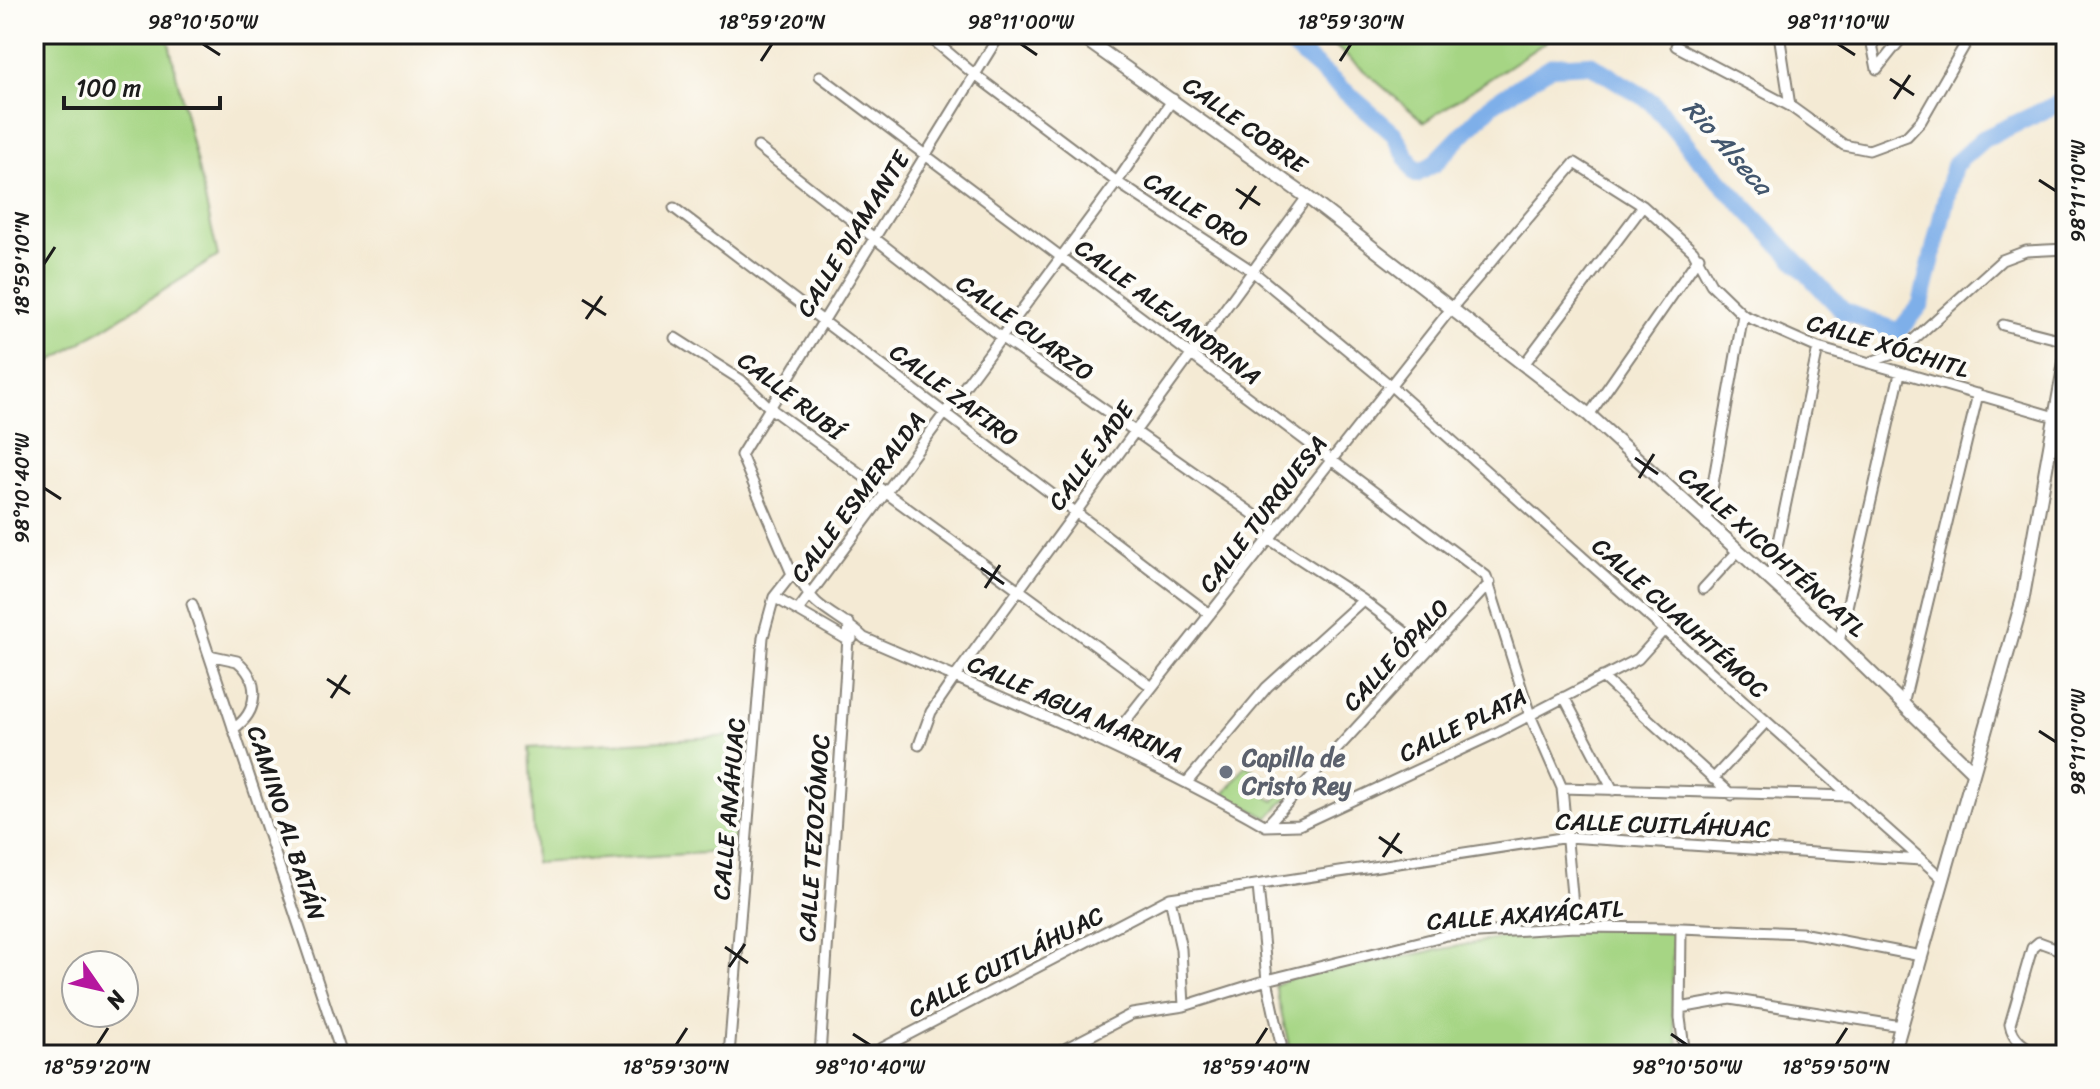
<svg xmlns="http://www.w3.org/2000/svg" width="2100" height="1089" viewBox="0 0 2100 1089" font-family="Sriracha,sans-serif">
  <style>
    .green { fill: #a6d584; stroke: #617850; stroke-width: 2 }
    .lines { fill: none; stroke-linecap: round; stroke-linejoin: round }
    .river { stroke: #7eafe9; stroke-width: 18 }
    .street-casing { stroke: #888378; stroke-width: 13 }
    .secondary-casing { stroke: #888378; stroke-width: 16 }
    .street { stroke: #fff; stroke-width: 9 }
    .secondary { stroke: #fff; stroke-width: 12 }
    .ticks { fill: none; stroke: #1c1c1c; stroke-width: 3 }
    .worship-dot { fill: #6b7280; stroke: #fdfcf7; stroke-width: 3 }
    .labels { text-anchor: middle; stroke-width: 8; stroke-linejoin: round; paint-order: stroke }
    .street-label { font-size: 24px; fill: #1c1c1c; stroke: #fdfcf7 }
    .worship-label { font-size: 24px; font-weight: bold; fill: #5b616d; stroke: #fdfcf7; text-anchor: start }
    .water-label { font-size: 26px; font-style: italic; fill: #43576e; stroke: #fdfcf7 }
    .neatline { fill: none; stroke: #1c1c1c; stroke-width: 3 }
    .ticks-label { font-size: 20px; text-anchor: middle; fill: #1c1c1c }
  </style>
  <rect width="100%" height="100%" fill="#fdfcf7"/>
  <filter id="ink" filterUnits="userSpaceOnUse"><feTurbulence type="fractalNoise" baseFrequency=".0125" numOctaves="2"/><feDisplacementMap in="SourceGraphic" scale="16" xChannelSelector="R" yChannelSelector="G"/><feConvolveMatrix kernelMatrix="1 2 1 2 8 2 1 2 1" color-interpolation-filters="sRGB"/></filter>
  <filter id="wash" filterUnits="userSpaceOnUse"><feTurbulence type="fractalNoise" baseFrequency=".006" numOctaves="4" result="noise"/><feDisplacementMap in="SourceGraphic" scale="32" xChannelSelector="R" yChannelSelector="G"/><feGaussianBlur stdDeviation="1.8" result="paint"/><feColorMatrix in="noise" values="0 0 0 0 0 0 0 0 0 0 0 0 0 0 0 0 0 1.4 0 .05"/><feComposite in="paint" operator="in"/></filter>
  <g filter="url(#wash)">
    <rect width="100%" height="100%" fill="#f4ead4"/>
    <!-- green -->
    <path class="green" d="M 34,34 L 167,34 L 218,256 L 34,372 Z
      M 1321,34 L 1546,34 L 1547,41 L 1424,122 Z
      M 732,736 L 738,851 L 535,863 L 529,748 Z
      M 1246,765 L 1274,783 L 1266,796 L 1274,801 L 1283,789 L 1291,794 L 1268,818 L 1224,795 Z
      M 1578,923 L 1673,933 L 1672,1011 L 1680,1055 L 1291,1055 L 1275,985 L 1292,978 Z"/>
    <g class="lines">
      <!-- river -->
      <path class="river" d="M 1279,34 L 1394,134 L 1416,174 L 1434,164 L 1492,104 L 1552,66 L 1590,64 L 1652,102 L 1692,151 L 1843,311 L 1899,332 L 1921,304 L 1954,165 L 1983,139 L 2066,100"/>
    </g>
  </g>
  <g filter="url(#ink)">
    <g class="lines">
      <defs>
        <path id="street" d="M 926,34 L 975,75 L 1117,182 L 1251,270 L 1391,386 L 1943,879
          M 1779,34 L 1790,106
          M 1870,34 L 1877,69
          M 1676,46 L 1790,106 L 1844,145 L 1869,150 L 1907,136 L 1921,121 L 1971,34
          M 1877,69 L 1905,34
          M 820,76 L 1486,576 L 1530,715 L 1562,788 L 1575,927
          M 758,147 L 1002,338 L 1276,530
          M 674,208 L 1210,614
          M 2003,325 L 2066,341
          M 675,338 L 741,380 L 770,408 L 1152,687
          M 1525,363 L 1643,206
          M 1868,363 L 1901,351 L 2002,260 L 2026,251 L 2066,249
          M 1589,415 L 1699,257
          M 1706,523 L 1743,315
          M 1269,539 L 1363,600 L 1428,650
          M 792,574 L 741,455 L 1000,34
          M 792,574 C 804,583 807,594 817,603 C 832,616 849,623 864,638 C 1000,697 1137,752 1266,826
          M 1770,580 L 1818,348
          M 1703,589 L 1738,551
          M 774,597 L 846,639 L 852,639
          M 192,604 L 342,1055
          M 799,609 L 1117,182 L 1173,99
          M 1839,642 L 1900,373
          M 209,655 L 237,661 C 261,680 259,712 233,729
          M 1602,677 L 1732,795
          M 1564,697 L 1613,790
          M 1903,705 L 1978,394
          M 1108,743 L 1450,310 L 1575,163 L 1643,206 L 1693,251 L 1711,284 L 1743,315 L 1818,348 L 2055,417
          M 919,745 L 931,712 L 955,677 L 1307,197
          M 1713,779 L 1766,722
          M 1188,781 L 1267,687 L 1363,600
          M 1562,788 L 1850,796
          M 1266,826 L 1299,825 L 1492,735 L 1638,659 L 1664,630
          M 1266,826 L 1490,583
          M 2066,830 L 2066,853
          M 1258,886 L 1267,980 L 1281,1044
          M 1170,898 L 1181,949 L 1184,1006
          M 1681,928 L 1680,1018 L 1685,1055
          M 1680,1008 L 1730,999 L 1901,1026
          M 729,1055 L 763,637 L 774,597 L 792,574
          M 820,1055 L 849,623
          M 869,1055 L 1170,898 L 1568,837 L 1921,860
          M 1053,1055 L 1132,1014 L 1184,1006 L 1267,980 L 1447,935 L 1575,927 L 1681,928 L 1801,933 L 1921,956
          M 2040,1055 C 2026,1047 2013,1041 2010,1024 L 2032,948 L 2039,942 L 2066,952"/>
        <path id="secondary" d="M 1078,34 L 1307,197 L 1589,415 L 1839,642 L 1973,772
          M 1893,1055 L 2022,602 L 2066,357"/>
      </defs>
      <!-- street casing -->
      <use href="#street" class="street-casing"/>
      <!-- secondary casing -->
      <use href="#secondary" class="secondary-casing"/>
      <!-- street -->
      <use href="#street" class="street"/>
      <!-- secondary -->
      <use href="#secondary" class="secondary"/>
    </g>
  </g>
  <!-- ticks -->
  <path class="ticks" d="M 203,44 L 220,55M 1021,44 L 1037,55M 1838,44 L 1855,55M 761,61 L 772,44M 1340,61 L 1351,44M 1890,79 L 1914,95M 1894,99 L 1910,75M 2039,180 L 2056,191M 1236,189 L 1260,205M 1240,209 L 1256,186M 44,264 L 55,247M 582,300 L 606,315M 586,319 L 602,296M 1635,458 L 1658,474M 1639,478 L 1654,454M 44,488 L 61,499M 981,568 L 1004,584M 985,588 L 1000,565M 327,679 L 350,694M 331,698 L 346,675M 2039,731 L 2056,742M 1379,837 L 1402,853M 1383,857 L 1399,833M 725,947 L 748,963M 729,967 L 745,944M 853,1034 L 870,1045M 1671,1034 L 1687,1045M 97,1045 L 108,1028M 676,1045 L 687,1028M 1256,1045 L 1267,1028M 1836,1045 L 1847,1028"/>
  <!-- markers -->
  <circle class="worship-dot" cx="1226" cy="772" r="8"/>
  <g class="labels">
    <!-- street labels -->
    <g class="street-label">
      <text transform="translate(1245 125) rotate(36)" y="8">CALLE COBRE</text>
      <text transform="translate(1196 210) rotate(33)" y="8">CALLE ORO</text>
      <text transform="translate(853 234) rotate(-58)" y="8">CALLE DIAMANTE</text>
      <text transform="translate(1168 312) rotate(37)" y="8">CALLE ALEJANDRINA</text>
      <text transform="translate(1025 328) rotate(36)" y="8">CALLE CUARZO</text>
      <text transform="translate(1888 346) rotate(17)" y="8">CALLE XÓCHITL</text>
      <text transform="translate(954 395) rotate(37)" y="8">CALLE ZAFIRO</text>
      <text transform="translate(791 396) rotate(38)" y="8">CALLE RUBÍ</text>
      <text transform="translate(1091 456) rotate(-54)" y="8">CALLE JADE</text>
      <text transform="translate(858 497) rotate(-53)" y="8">CALLE ESMERALDA</text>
      <text transform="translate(1263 514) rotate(-52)" y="8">CALLE TURQUESA</text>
      <text transform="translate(1772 552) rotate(42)" y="8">CALLE XICOHTÉNCATL</text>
      <text transform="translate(1680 618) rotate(42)" y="8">CALLE CUAUHTÉMOC</text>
      <text transform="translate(1396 655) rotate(-47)" y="8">CALLE ÓPALO</text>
      <text transform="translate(1075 709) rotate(24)" y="8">CALLE AGUA MARINA</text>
      <text transform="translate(1463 725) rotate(-26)" y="8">CALLE PLATA</text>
      <text transform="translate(729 809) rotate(-85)" y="8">CALLE ANÁHUAC</text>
      <text transform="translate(286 823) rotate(72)" y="8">CAMINO AL BATÁN</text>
      <text transform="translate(1663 825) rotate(2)" y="8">CALLE CUITLÁHUAC</text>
      <text transform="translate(814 838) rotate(-86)" y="8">CALLE TEZOZÓMOC</text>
      <text transform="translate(1525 915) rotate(-4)" y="8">CALLE AXAYÁCATL</text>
      <text transform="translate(1006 962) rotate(-27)" y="8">CALLE CUITLÁHUAC</text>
    </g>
    <!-- worship labels -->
    <g class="worship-label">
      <text x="1242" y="766">Capilla de<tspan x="1242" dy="28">Cristo Rey</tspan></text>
    </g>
    <!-- water labels -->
    <g class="water-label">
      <text transform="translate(1728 147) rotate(48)" y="9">Rio Alseca</text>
    </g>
  </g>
  <!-- margin -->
  <rect width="2100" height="1089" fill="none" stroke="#fdfcf7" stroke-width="88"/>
  <!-- north arrow -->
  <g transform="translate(100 989) rotate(124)"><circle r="38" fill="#fdfcf7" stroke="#a3a29f" stroke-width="2"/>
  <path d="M0-6L14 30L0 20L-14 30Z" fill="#b5179e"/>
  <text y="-12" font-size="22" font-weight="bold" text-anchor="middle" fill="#1c1c1c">N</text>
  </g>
  <!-- scale -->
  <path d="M64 96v12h156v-12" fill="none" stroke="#1c1c1c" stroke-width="4"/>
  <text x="76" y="96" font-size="24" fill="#1c1c1c" stroke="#fdfcf7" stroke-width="6" paint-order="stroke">100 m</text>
  <rect x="44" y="44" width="2012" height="1001" class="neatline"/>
  <g class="ticks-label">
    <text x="203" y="29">98°10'50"W</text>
    <text x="772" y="29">18°59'20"N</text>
    <text x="1021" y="29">98°11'00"W</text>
    <text x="1351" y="29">18°59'30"N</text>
    <text x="1838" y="29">98°11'10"W</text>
    <text transform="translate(2078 191) rotate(-90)" y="7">98°11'10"W</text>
    <text transform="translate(22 264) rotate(-90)" y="7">18°59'10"N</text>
    <text transform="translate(22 488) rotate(-90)" y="7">98°10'40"W</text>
    <text transform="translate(2078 742) rotate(-90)" y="7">98°11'00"W</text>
    <text x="97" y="1074">18°59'20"N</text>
    <text x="676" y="1074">18°59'30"N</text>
    <text x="870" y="1074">98°10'40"W</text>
    <text x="1256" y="1074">18°59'40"N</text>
    <text x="1687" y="1074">98°10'50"W</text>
    <text x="1836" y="1074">18°59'50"N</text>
  </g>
</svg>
